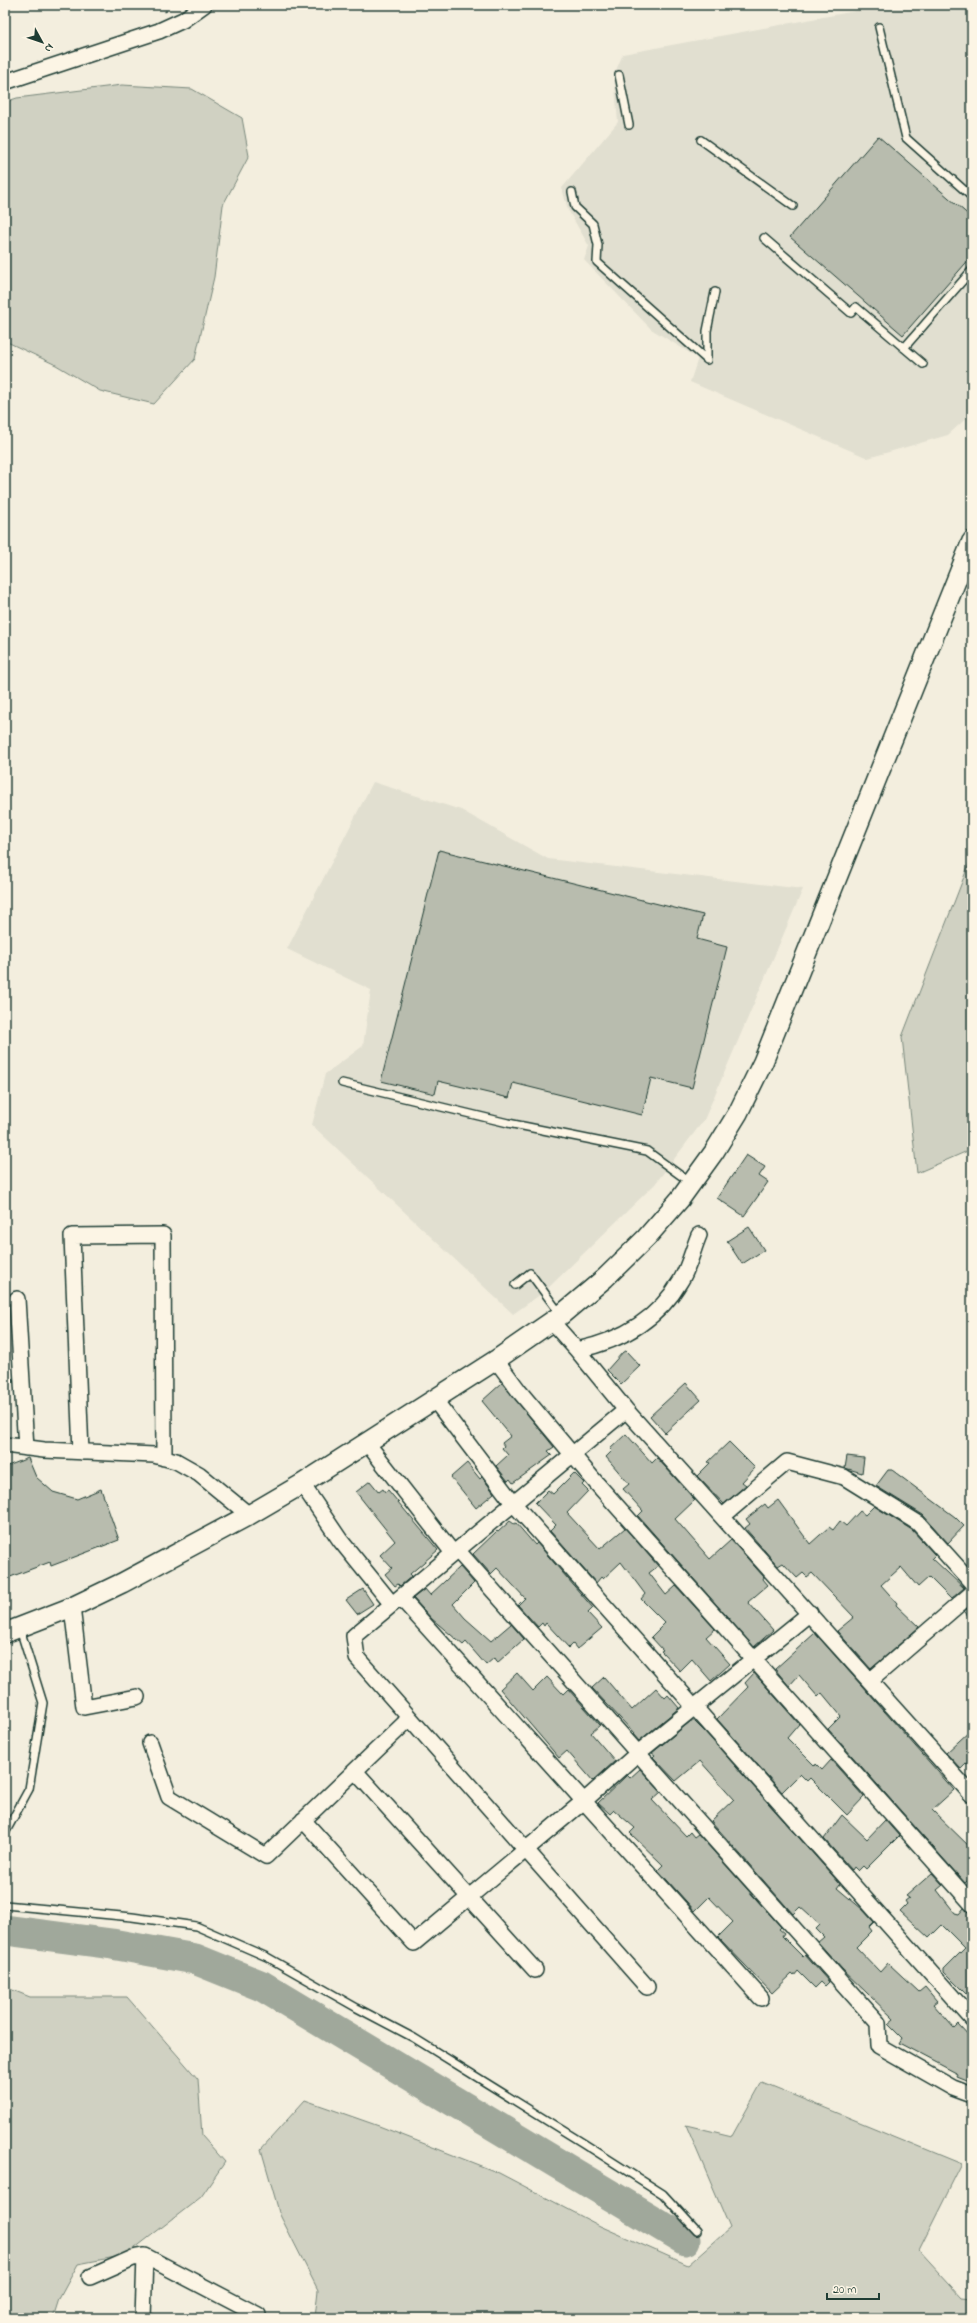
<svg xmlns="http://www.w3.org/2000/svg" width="977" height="2323" viewBox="0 0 977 2323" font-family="'Indie Flower',sans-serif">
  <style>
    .built { fill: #e1dfd0 }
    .green { fill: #d0d1c2; stroke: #78877b }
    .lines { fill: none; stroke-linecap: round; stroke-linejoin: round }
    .river { stroke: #a0a89b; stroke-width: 31 }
    .building { fill: #b8bcae; stroke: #1f3d34 }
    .service-casing { stroke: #1f3d34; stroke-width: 10 }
    .minor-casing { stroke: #1f3d34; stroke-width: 18 }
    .tertiary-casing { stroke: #1f3d34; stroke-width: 22 }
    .path { stroke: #1f3d34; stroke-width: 2.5; stroke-dasharray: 3 3; stroke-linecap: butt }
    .service { stroke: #fcf5e5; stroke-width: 7 }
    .minor { stroke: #fcf5e5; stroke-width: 15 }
    .tertiary { stroke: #fcf5e5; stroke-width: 19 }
  </style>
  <rect width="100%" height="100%" fill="#f3eede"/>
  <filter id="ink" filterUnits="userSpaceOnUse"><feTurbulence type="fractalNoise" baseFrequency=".025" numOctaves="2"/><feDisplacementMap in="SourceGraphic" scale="8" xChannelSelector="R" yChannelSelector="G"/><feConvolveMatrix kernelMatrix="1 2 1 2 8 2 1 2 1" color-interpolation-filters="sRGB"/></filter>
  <g filter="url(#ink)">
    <!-- built -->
    <path class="built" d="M 888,5 L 972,5 L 972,413 L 948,435 L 868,458 L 690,382 L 698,358 L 651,329 L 584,260 L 589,246 L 568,210 L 562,188 L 618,122 L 614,75 L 623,54 Z
      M 373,782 L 461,810 L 548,859 L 803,889 L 704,1120 L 655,1184 L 544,1292 L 513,1314 L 312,1125 L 325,1074 L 363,1046 L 371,990 L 287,949 Z"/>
    <!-- green -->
    <path class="green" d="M 122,85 L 192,89 L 242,118 L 249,156 L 223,205 L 214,277 L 195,359 L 154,404 L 100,391 L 56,365 L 5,341 L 5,102 L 17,98 Z
      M 972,856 L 972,1149 L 917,1173 L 902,1037 Z
      M 5,1987 L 30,1997 L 127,1997 L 198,2079 L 202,2136 L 225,2162 L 201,2197 L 126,2255 L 78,2264 L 59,2299 L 53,2318 L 5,2318 Z
      M 762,2082 L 962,2164 L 919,2250 L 962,2297 L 972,2298 L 972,2318 L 315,2318 L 318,2290 L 280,2215 L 261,2149 L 305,2100 L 379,2126 L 499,2173 L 600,2226 L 688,2265 L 730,2228 L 686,2125 L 732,2136 Z"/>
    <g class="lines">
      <!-- river -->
      <path class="river" d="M 5,1930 L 112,1944 L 195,1959 L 262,1986 L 685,2240"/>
    </g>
    <!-- building -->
    <path class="building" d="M 878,136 L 972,218 L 972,256 L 903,335 L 790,237 Z
      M 439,850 L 703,915 L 697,939 L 727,947 L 692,1088 L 651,1078 L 642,1115 L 513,1083 L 509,1098 L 438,1081 L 435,1094 L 381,1081 Z
      M 746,1155 L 765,1167 L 759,1176 L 768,1182 L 744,1216 L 717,1198 Z
      M 749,1227 L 764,1250 L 742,1264 L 727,1241 Z
      M 626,1351 L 640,1366 L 621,1384 L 607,1370 L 623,1352 Z
      M 502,1383 L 554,1447 L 548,1451 L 552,1455 L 513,1483 L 510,1479 L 508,1481 L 496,1466 L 508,1455 L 502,1448 L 504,1446 L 502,1443 L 511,1436 L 482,1401 Z
      M 686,1383 L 701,1400 L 665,1433 L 650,1416 Z
      M 626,1434 L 652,1463 L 657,1458 L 695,1500 L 675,1519 L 710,1559 L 731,1540 L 764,1577 L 763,1579 L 768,1585 L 748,1602 L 773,1630 L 754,1647 L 638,1516 L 643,1511 L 623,1489 L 629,1484 L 606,1457 L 612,1451 L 610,1449 Z
      M 729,1442 L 755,1468 L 742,1482 L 746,1485 L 724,1504 L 697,1476 L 710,1463 L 708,1462 Z
      M 847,1456 L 864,1458 L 862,1473 L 845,1468 Z
      M 28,1458 L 36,1477 L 53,1492 L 77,1499 L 101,1489 L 119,1540 L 51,1566 L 50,1562 L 5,1579 L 5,1467 Z
      M 467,1463 L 480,1479 L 482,1477 L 494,1493 L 476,1508 L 451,1477 Z
      M 888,1470 L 892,1470 L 955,1517 L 964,1526 L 948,1543 L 923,1515 L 876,1486 Z
      M 574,1473 L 584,1483 L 582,1485 L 588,1491 L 567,1513 L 600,1549 L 625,1528 L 658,1566 L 649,1573 L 666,1595 L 676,1586 L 715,1629 L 706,1637 L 730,1664 L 711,1681 L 692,1659 L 680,1671 L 661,1651 L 663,1650 L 651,1637 L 665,1623 L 641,1599 L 645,1594 L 621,1562 L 603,1579 L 601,1577 L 596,1583 L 550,1531 L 556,1525 L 535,1503 L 548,1490 L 553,1494 Z
      M 370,1481 L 379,1492 L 383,1489 L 385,1492 L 388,1490 L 438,1550 L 410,1574 L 412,1576 L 400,1586 L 398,1584 L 395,1586 L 385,1574 L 392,1568 L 380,1555 L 395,1541 L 356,1492 Z
      M 778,1500 L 810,1544 L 829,1527 L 833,1530 L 840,1521 L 846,1526 L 860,1511 L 865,1515 L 874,1506 L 912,1530 L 935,1555 L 932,1558 L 964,1588 L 951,1599 L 929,1577 L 918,1587 L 901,1567 L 881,1585 L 897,1603 L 896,1605 L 919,1627 L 871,1669 L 837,1631 L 854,1617 L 812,1573 L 807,1577 L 803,1573 L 797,1578 L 783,1563 L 778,1566 L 745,1528 L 750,1524 L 746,1519 L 765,1504 L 768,1508 Z
      M 510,1521 L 514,1524 L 516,1523 L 535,1545 L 537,1543 L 593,1608 L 588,1613 L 602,1628 L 577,1649 L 573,1644 L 569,1648 L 546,1623 L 544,1626 L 542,1623 L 538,1627 L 518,1605 L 525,1598 L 497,1568 L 491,1574 L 473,1554 L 497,1531 L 498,1532 Z
      M 460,1567 L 474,1583 L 453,1604 L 465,1618 L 491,1641 L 511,1624 L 524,1639 L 497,1663 L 494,1658 L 486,1665 L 466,1642 L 463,1645 L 432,1619 L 413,1598 L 425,1589 L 430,1595 Z
      M 363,1589 L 373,1604 L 357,1614 L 346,1600 Z
      M 972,1605 L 972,1620 L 964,1611 Z
      M 815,1633 L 954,1790 L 932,1810 L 972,1849 L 972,1876 L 965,1883 L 828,1729 L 841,1716 L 822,1693 L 818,1697 L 799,1675 L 789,1686 L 775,1669 Z
      M 517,1673 L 533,1691 L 547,1677 L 563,1694 L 568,1689 L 600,1725 L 591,1733 L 615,1761 L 593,1781 L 567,1751 L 559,1758 L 500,1689 Z
      M 754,1673 L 799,1724 L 787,1738 L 815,1766 L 816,1764 L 822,1770 L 831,1760 L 864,1797 L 847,1815 L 810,1778 L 807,1781 L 800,1774 L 782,1792 L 717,1719 L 748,1687 L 745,1683 Z
      M 604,1677 L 632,1710 L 656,1688 L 665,1698 L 668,1695 L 679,1708 L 639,1741 L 633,1734 L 634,1733 L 592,1688 Z
      M 691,1721 L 694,1721 L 705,1732 L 840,1884 L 837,1888 L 862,1909 L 874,1922 L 869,1927 L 872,1931 L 856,1947 L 880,1972 L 888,1963 L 919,1992 L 925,1987 L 937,2001 L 933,2004 L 954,2028 L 958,2024 L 972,2039 L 972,2083 L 957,2077 L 958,2074 L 899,2043 L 902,2038 L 888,2024 L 894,2019 L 842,1969 L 818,1942 L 824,1937 L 816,1929 L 820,1925 L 800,1907 L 793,1914 L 711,1821 L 734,1799 L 700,1761 L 676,1781 L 653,1757 L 655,1755 L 652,1753 Z
      M 972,1729 L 972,1758 L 961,1769 L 946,1753 Z
      M 640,1769 L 661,1792 L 652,1800 L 686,1836 L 690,1832 L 694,1837 L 698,1834 L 781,1927 L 779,1929 L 784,1933 L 782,1936 L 803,1957 L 805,1955 L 829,1982 L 825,1986 L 821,1982 L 815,1988 L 798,1971 L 794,1976 L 792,1974 L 772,1993 L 718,1937 L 733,1922 L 709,1897 L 695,1911 L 658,1870 L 663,1865 L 630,1833 L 635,1828 L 614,1810 L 610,1814 L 598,1803 L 627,1775 L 630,1778 Z
      M 842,1815 L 867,1839 L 885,1820 L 899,1836 L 866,1869 L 863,1866 L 858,1871 L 854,1867 L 852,1870 L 824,1839 Z
      M 932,1873 L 943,1885 L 937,1890 L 955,1913 L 959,1914 L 964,1908 L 972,1916 L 972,2000 L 944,1972 L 944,1969 L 965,1948 L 942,1925 L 929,1938 L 900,1911 L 907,1904 L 905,1901 L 909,1898 L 906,1896 Z"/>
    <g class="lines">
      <defs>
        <path id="service" d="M 879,27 L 906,138 L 972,197
          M 619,75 L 629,125
          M 701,140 L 793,206
          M 572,192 L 575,207 L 593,224 L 598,245 L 597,262 L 707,360
          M 764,238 L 851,313 L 856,307 L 923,364
          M 904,348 L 972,270
          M 707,360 L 707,331 L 715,292
          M 342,1083 L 508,1123 L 647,1151 L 691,1183
          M 515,1285 L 530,1273 L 561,1315
          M 5,1833 L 29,1789 L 43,1703 L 20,1629
          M 5,1905 L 132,1917 L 196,1926 L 267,1957 L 357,2008 L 414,2038 L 583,2143 L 663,2194 L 697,2231"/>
        <path id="minor" d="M 5,82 L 159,31 L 183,20 L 204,5
          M 17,1299 L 26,1448
          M 552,1322 L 577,1350 C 620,1341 658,1320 681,1280 C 689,1267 693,1249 699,1235
          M 577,1350 L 626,1410 L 972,1795
          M 496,1360 L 519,1391 L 598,1485 L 972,1904
          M 434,1399 L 513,1503 L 972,2019
          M 626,1410 L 354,1636 L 357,1658 L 647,1987
          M 367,1443 L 453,1553
          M 5,1445 L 44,1450 L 154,1455 L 176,1461 L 199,1474 L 249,1515
          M 81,1452 L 72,1236 L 163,1235 L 164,1458
          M 302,1484 L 340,1540 L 391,1603
          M 723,1516 L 787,1462 L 844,1477 L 918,1523 L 972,1583
          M 457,1550 L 878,2023 L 879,2046 L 953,2088 L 972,2095
          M 401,1598 L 761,1998
          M 72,1607 L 84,1707 L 137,1697
          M 870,1681 L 972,1593
          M 150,1743 L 169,1797 L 266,1856 L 410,1718
          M 355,1771 L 535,1970
          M 303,1820 L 414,1943 L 584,1801 L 638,1753 L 810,1613
          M 90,2277 L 133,2258 L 145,2256 L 258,2315 L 258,2318
          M 143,2318 L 145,2256"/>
        <path id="tertiary" d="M 5,1633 L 72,1607 L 122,1583 L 249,1515 L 302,1484 L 496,1360 L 561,1315 L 605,1278 L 646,1238 L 680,1199 L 714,1152 L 738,1113 L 763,1062 L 972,541"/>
      </defs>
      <!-- service casing -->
      <use href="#service" class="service-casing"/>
      <!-- minor casing -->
      <use href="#minor" class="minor-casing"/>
      <!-- tertiary casing -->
      <use href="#tertiary" class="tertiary-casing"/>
      <!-- path -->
      <path class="path" d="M 163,5 L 166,12"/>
      <!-- service -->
      <use href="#service" class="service"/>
      <!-- minor -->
      <use href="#minor" class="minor"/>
      <!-- tertiary -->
      <use href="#tertiary" class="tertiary"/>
    </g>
  </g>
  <!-- margin -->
  <rect width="977" height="2323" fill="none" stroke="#fcf5e5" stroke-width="20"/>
  <rect x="10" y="10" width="957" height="2303" fill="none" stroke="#1f3d34" stroke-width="1.5" filter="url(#ink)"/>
  <!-- north arrow -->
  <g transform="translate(42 42) rotate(130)" stroke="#fcf5e5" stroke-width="3" paint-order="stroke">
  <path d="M0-3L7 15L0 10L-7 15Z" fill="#1f3d34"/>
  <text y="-6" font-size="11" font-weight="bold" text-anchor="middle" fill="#1f3d34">N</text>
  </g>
  <!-- scale -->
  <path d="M827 2293v6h52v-6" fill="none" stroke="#1f3d34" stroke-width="2"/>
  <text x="833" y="2293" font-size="12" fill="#1f3d34" stroke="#fcf5e5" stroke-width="3" paint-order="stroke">20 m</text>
</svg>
